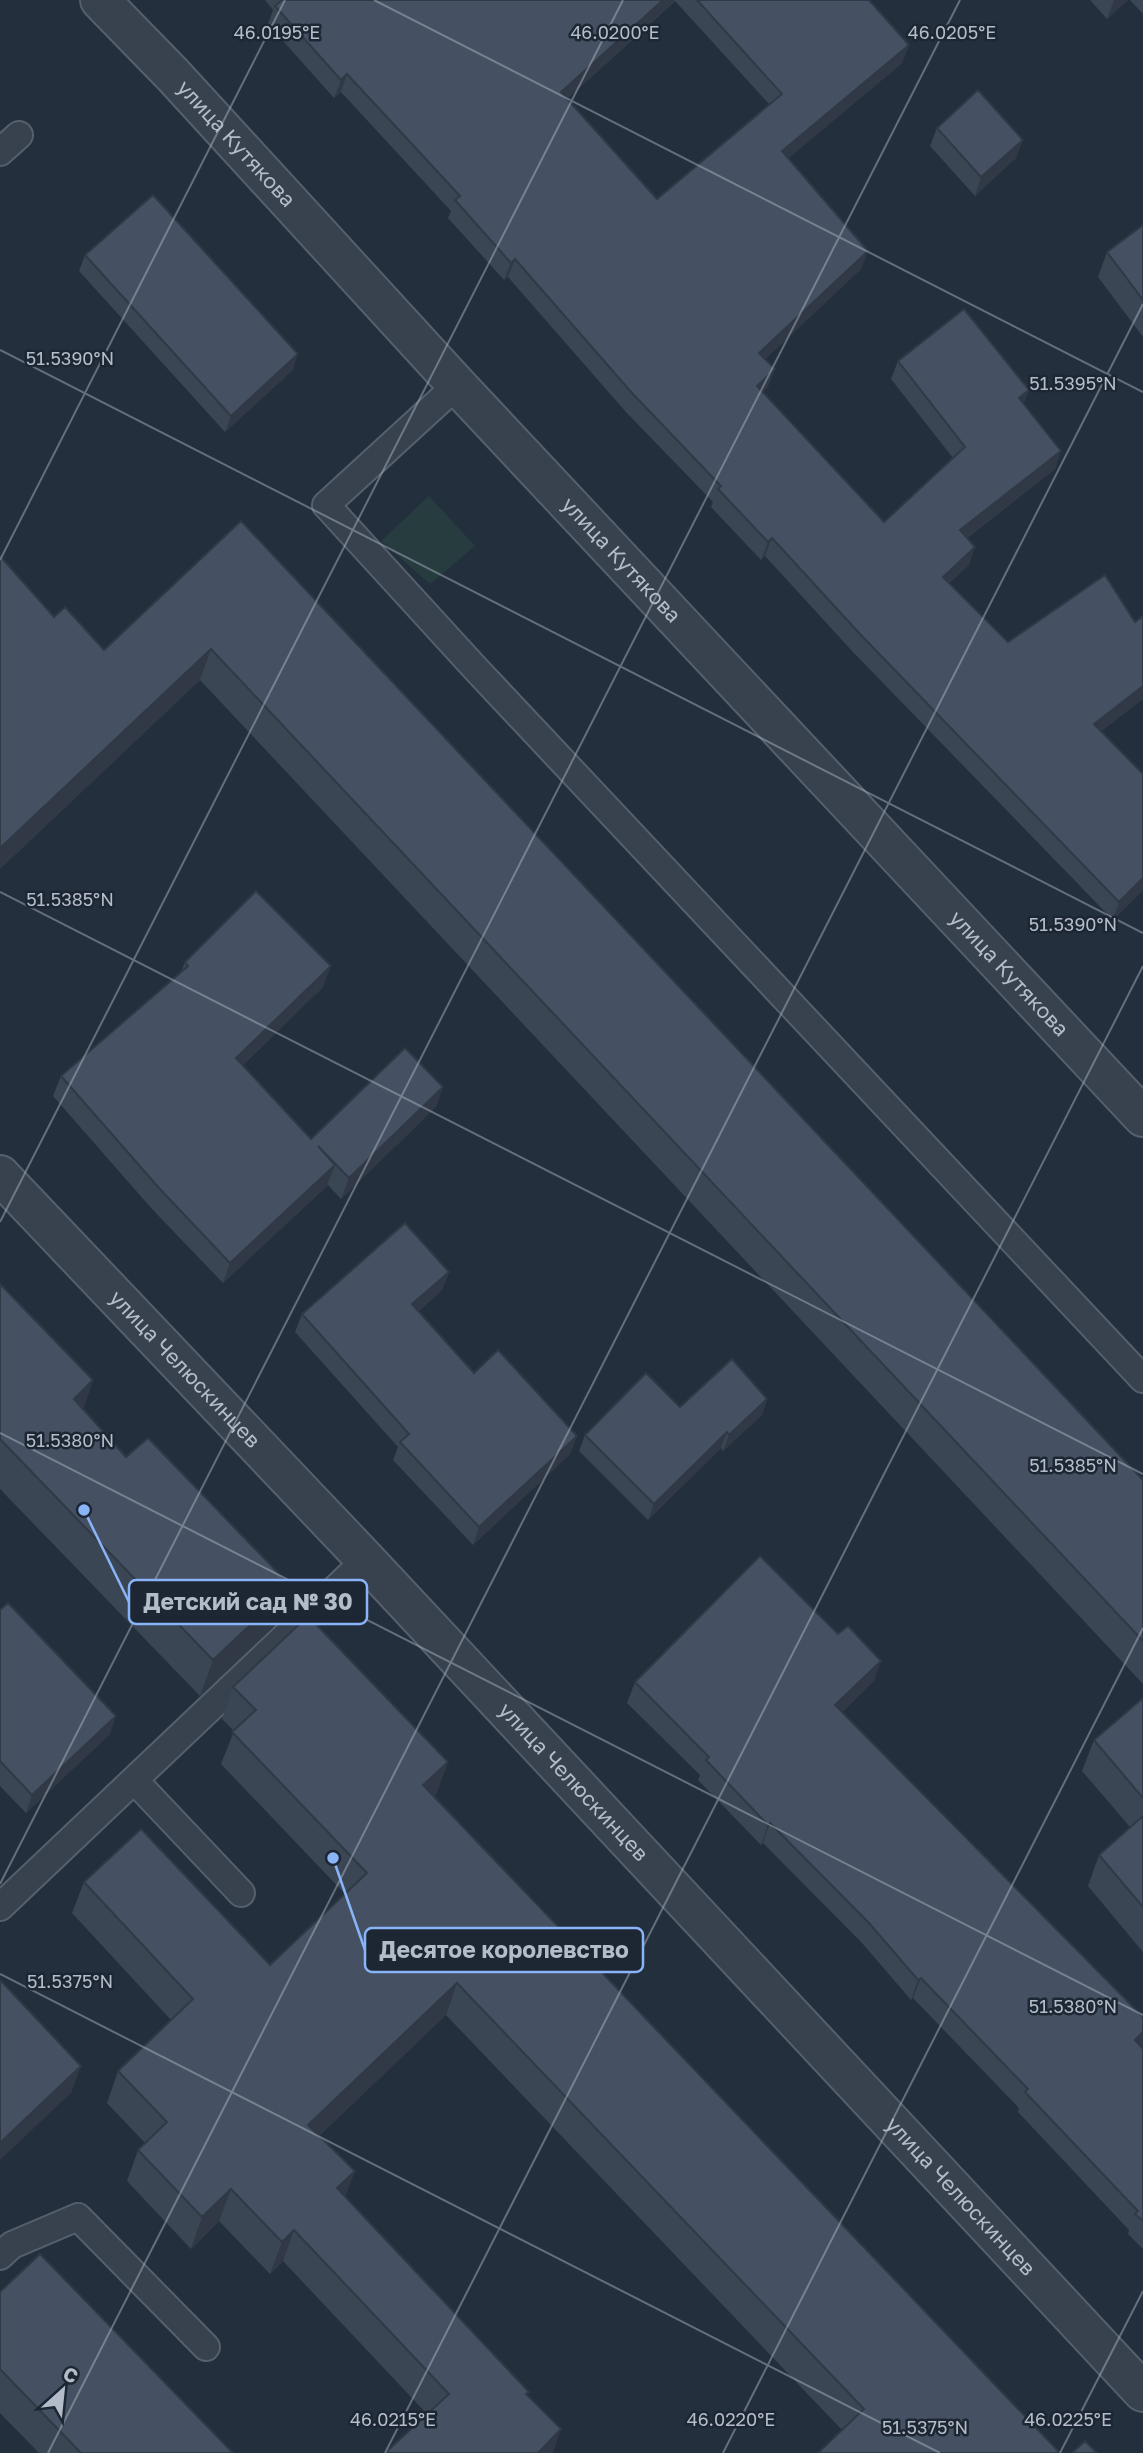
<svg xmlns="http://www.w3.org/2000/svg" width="1143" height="2453" viewBox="0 0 1143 2453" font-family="'Golos Text',sans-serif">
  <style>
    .green { fill: #263c3f }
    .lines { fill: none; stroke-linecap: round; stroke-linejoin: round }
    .service-casing { stroke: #565f6c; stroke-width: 30 }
    .minor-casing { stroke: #565f6c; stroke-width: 42 }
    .tertiary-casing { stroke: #565f6c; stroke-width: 42 }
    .service { stroke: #38414e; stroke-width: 26 }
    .minor { stroke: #38414e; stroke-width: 38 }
    .tertiary { stroke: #38414e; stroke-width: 38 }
    .wall { fill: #3b4654; fill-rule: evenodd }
    .shaded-wall { fill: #303945 }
    .building { fill: #455162; stroke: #303945; stroke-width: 2 }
    .ticks { fill: none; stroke: #b4bcc9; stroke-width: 2; stroke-opacity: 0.45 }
    .labels { text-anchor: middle; stroke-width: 5; stroke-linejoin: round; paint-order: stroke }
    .street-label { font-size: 21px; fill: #b4bcc9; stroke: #1d2633 }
    .ticks-label { font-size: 18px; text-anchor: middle; fill: #b4bcc9; stroke: #1d2633; stroke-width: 5; stroke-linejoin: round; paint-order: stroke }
    .leader { fill: none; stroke: #8ab4f8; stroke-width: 2.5 }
    .callout-dot { fill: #8ab4f8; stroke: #1d2633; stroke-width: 2.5 }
    .callout { fill: #1d2633; stroke: #8ab4f8; stroke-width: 2.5 }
    .callout-label { font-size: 23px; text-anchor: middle; font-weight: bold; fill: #b4bcc9 }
  </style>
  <rect width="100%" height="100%" fill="#242f3e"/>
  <!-- green -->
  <path class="green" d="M 429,496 L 475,546 L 430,584 L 381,541 Z"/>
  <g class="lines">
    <defs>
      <path id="service" d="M 0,152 L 19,135
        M 457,385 L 326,505 L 475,668 L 1143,1379
        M 134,1780 L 241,1893
        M 0,1907 L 366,1560
        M 0,2256 L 12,2245 L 78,2217 L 206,2347"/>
      <g id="minor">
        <path id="s1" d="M 0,1175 L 366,1560 L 1143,2392"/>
      </g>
      <g id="tertiary">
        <path id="s2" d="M 100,0 L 173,75 L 457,385 L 1143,1117"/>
      </g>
    </defs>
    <!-- service casing -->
    <use href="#service" class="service-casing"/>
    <!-- minor casing -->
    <use href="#minor" class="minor-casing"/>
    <!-- tertiary casing -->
    <use href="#tertiary" class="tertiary-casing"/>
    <!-- service -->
    <use href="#service" class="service"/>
    <!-- minor -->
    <use href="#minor" class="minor"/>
    <!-- tertiary -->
    <use href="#tertiary" class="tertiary"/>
  </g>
  <!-- wall -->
  <path class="wall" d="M 265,0 L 869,0 L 909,45 L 902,63 L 788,158 L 861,269 L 765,359 L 768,387 L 763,392 L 884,522 L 953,458 L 891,379 L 898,361 L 1024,404 L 1055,469 L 967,538 L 969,565 L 949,583 L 1008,642 L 1143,699 L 1101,731 L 1143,774 L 1143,890 L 1113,920 L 853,652 L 765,556 L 761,560 L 711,507 L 713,502 L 625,411 L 508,277 L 504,280 L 448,218 L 451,211 L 341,92 L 334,98 L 268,24 L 273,10 ZM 675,1 L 769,104 L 657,199 L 567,99 Z
    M 1090,0 L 1128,0 L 1107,19 Z
    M 1130,0 L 1143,0 L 1143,14 Z
    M 937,128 L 1016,158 L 975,196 L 930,146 Z
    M 1143,225 L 1143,337 L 1098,277 L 1107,252 Z
    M 85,255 L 293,370 L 225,432 L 79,271 Z
    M 241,521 L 1143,1480 L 1143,1684 L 200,680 L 0,869 L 54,617 L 104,650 Z
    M 185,962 L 323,987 L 243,1065 L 311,1139 L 443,1087 L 436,1107 L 341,1199 L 328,1185 L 223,1283 L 152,1209 L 53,1096 L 61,1076 L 181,972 Z
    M 449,1272 L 442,1290 L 419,1311 L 474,1373 L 577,1436 L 570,1454 L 473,1545 L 393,1460 L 398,1447 L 295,1332 L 302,1314 Z
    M 0,1284 L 93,1380 L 83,1409 L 126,1457 L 288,1589 L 275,1625 L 200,1696 L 0,1489 Z
    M 767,1399 L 762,1415 L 723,1451 L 721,1448 L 648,1520 L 579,1451 L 585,1435 L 680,1407 Z
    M 0,1610 L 110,1734 L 26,1813 L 0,1786 Z
    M 874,1681 L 842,1712 L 1143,2049 L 1143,2249 L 1128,2234 L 1129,2230 L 1018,2112 L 1019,2108 L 913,1998 L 911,2000 L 862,1943 L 763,1843 L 761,1845 L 698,1780 L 700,1775 L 627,1703 L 635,1682 Z
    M 233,1687 L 448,1762 L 436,1794 L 434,1796 L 1060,2453 L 842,2430 L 446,2015 L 319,2136 L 345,2197 L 529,2392 L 427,2414 L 283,2261 L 270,2274 L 219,2221 L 191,2249 L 127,2181 L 138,2150 L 145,2143 L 107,2103 L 118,2071 L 171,2020 L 72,1913 L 84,1882 L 270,1965 L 345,1894 L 221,1764 L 234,1731 L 222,1719 Z
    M 1143,1698 L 1143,1952 L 1088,1886 L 1099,1855 L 1130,1827 L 1082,1771 L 1094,1740 Z
    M 0,2292 L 233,2453 L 39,2453 L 0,2413 Z"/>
  <!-- shaded-wall -->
  <path class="shaded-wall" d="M 663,0 L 675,0 L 555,110 L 561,92 Z
    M 1114,0 L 1128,0 L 1107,19 Z
    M 909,45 L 902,63 L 776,169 L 782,151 Z
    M 347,74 L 341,92 L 334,98 L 341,80 Z
    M 1023,140 L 1016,158 L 975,196 L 981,177 Z
    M 868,251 L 861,269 L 753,371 L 759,353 Z
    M 515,259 L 508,277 L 504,280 L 511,263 Z
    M 298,354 L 293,370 L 225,432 L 231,416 Z
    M 775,369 L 768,387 L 751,404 L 757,386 Z
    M 1029,390 L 1022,408 L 1019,398 Z
    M 1061,451 L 1055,469 L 953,548 L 960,530 Z
    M 772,538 L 765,556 L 761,560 L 768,542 Z
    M 975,547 L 969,565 L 936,594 L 943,577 Z
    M 211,649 L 200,680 L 0,869 L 0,848 Z
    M 1143,686 L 1143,699 L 1088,742 L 1094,724 Z
    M 1143,878 L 1143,890 L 1113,920 L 1119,902 Z
    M 331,966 L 323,987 L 229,1078 L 236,1058 Z
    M 443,1087 L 436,1107 L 341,1199 L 349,1178 Z
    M 335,1165 L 327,1186 L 223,1283 L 230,1263 Z
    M 449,1272 L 442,1290 L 406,1322 L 412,1304 Z
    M 93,1380 L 80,1417 L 74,1399 Z
    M 767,1399 L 762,1415 L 723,1451 L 729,1435 Z
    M 727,1432 L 721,1448 L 648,1520 L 654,1504 Z
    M 577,1436 L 570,1454 L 473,1545 L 479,1527 Z
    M 284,1579 L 278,1599 L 288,1589 L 275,1625 L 200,1696 L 213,1660 Z
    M 881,1661 L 874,1681 L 828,1725 L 835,1705 Z
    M 116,1716 L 110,1734 L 26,1813 L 32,1795 Z
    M 448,1762 L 436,1794 L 412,1817 L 423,1785 Z
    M 770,1823 L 763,1843 L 761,1845 L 768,1825 Z
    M 921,1978 L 913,1998 L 911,2000 L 918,1980 Z
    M 457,1983 L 446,2015 L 297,2157 L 308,2125 Z
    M 1143,2032 L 1143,2046 L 1127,2060 L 1135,2040 Z
    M 81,2066 L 71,2093 L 0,2160 L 0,2143 Z
    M 355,2171 L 343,2203 L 337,2188 Z
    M 231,2189 L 219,2221 L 191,2249 L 202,2217 Z
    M 294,2230 L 283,2261 L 270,2274 L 282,2242 Z
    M 561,2429 L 553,2453 L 538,2453 Z"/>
  <!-- building -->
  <path class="building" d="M 282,0 L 663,0 L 561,92 L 657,199 L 782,94 L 697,0 L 869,0 L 909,45 L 782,151 L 868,251 L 759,353 L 775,369 L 757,386 L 884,522 L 965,447 L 898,361 L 964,309 L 1029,390 L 1019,398 L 1061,451 L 960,530 L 975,547 L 943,577 L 1008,642 L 1105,575 L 1135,622 L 1143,616 L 1143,686 L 1094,724 L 1143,774 L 1143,878 L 1119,902 L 860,634 L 772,538 L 768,542 L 718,489 L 721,486 L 632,393 L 515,259 L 511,263 L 455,200 L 460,196 L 347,74 L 341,80 L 275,6 Z
    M 978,90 L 1023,140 L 981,177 L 937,128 Z
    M 153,195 L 298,354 L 231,416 L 85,255 Z
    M 1143,225 L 1143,300 L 1107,252 Z
    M 241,521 L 1143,1480 L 1143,1641 L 211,649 L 0,848 L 0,556 L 54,617 L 65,607 L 104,650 Z
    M 256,891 L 331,966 L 236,1058 L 311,1139 L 405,1048 L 443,1087 L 349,1178 L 318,1146 L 335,1165 L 230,1263 L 159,1188 L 61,1076 L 188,966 L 185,962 Z
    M 405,1223 L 449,1272 L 412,1304 L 474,1373 L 498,1350 L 577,1436 L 479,1527 L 400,1442 L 409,1434 L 302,1314 Z
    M 0,1284 L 93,1380 L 74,1399 L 126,1457 L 148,1438 L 284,1579 L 281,1582 L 288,1589 L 213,1660 L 0,1439 Z
    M 732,1359 L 767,1399 L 729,1435 L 727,1432 L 654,1504 L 585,1435 L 646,1373 L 680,1407 Z
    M 760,1556 L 838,1634 L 848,1626 L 881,1661 L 835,1705 L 1143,2017 L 1143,2032 L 1135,2040 L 1143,2049 L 1143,2221 L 1135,2214 L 1138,2211 L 1025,2092 L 1028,2089 L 921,1978 L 918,1980 L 869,1923 L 770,1823 L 768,1825 L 706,1760 L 709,1757 L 635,1682 Z
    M 8,1603 L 116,1716 L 32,1795 L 0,1761 L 0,1610 Z
    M 308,1616 L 448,1762 L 423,1785 L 1060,2453 L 818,2453 L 864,2409 L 457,1983 L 308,2125 L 355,2171 L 337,2188 L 529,2392 L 526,2394 L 561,2429 L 538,2453 L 385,2453 L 449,2394 L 294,2230 L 282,2242 L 231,2189 L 202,2217 L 138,2150 L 167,2122 L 118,2071 L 193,1999 L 84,1882 L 141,1829 L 270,1965 L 367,1873 L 232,1732 L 256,1710 L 233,1687 Z
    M 1143,1698 L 1143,1798 L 1094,1740 Z
    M 1143,1816 L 1143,1907 L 1099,1855 Z
    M 0,1980 L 81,2066 L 0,2143 Z
    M 40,2254 L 233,2453 L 81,2453 L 0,2369 L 0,2292 Z
    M 1085,2441 L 1097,2453 L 1072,2453 Z"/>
  <!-- ticks -->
  <path class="ticks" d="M 374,0 L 1143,392M 0,350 L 1143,933M 0,560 L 285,0M 0,892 L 1143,1474M 0,1222 L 623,0M 0,1433 L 1143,2015M 0,1884 L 960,0M 0,1974 L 940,2453M 48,2453 L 1143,304M 385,2453 L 1143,966M 723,2453 L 1143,1628M 1060,2453 L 1143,2291"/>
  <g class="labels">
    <!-- street labels -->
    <g class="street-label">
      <text dy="7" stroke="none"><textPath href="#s2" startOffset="198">улица Кутякова</textPath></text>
      <text dy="7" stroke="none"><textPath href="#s2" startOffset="765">улица Кутякова</textPath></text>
      <text dy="7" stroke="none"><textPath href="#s2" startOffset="1332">улица Кутякова</textPath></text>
      <text dy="7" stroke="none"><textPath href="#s1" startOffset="268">улица Челюскинцев</textPath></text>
      <text dy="7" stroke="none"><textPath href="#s1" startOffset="835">улица Челюскинцев</textPath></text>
      <text dy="7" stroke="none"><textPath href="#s1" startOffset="1402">улица Челюскинцев</textPath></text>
    </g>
  </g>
  <g class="ticks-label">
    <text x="277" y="39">46.0195°E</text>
    <text x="615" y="39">46.0200°E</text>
    <text x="952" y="39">46.0205°E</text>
    <text x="70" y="365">51.5390°N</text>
    <text x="1073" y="390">51.5395°N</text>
    <text x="70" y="906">51.5385°N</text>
    <text x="1073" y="931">51.5390°N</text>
    <text x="70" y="1447">51.5380°N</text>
    <text x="1073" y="1472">51.5385°N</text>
    <text x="70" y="1988">51.5375°N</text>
    <text x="1073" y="2013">51.5380°N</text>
    <text x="393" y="2426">46.0215°E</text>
    <text x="731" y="2426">46.0220°E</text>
    <text x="1068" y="2426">46.0225°E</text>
    <text x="925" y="2434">51.5375°N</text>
  </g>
  <!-- callouts -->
  <path class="leader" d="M84 1510L129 1602M333 1858L365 1950"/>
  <g class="callout-dot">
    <circle cx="84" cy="1510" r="7"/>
    <circle cx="333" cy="1858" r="7"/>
  </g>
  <g class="callout">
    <rect x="129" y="1580" width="238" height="44" rx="7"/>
    <rect x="365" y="1928" width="278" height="44" rx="7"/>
  </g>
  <g class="callout-label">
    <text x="248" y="1610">Детский сад № 30</text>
    <text x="504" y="1958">Десятое королевство</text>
  </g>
  <!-- north arrow -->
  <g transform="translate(63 2390) rotate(27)" stroke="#1d2633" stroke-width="5" paint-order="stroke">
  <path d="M0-5L12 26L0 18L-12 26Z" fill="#b4bcc9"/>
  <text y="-10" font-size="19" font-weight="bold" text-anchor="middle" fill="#b4bcc9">С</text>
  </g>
</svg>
